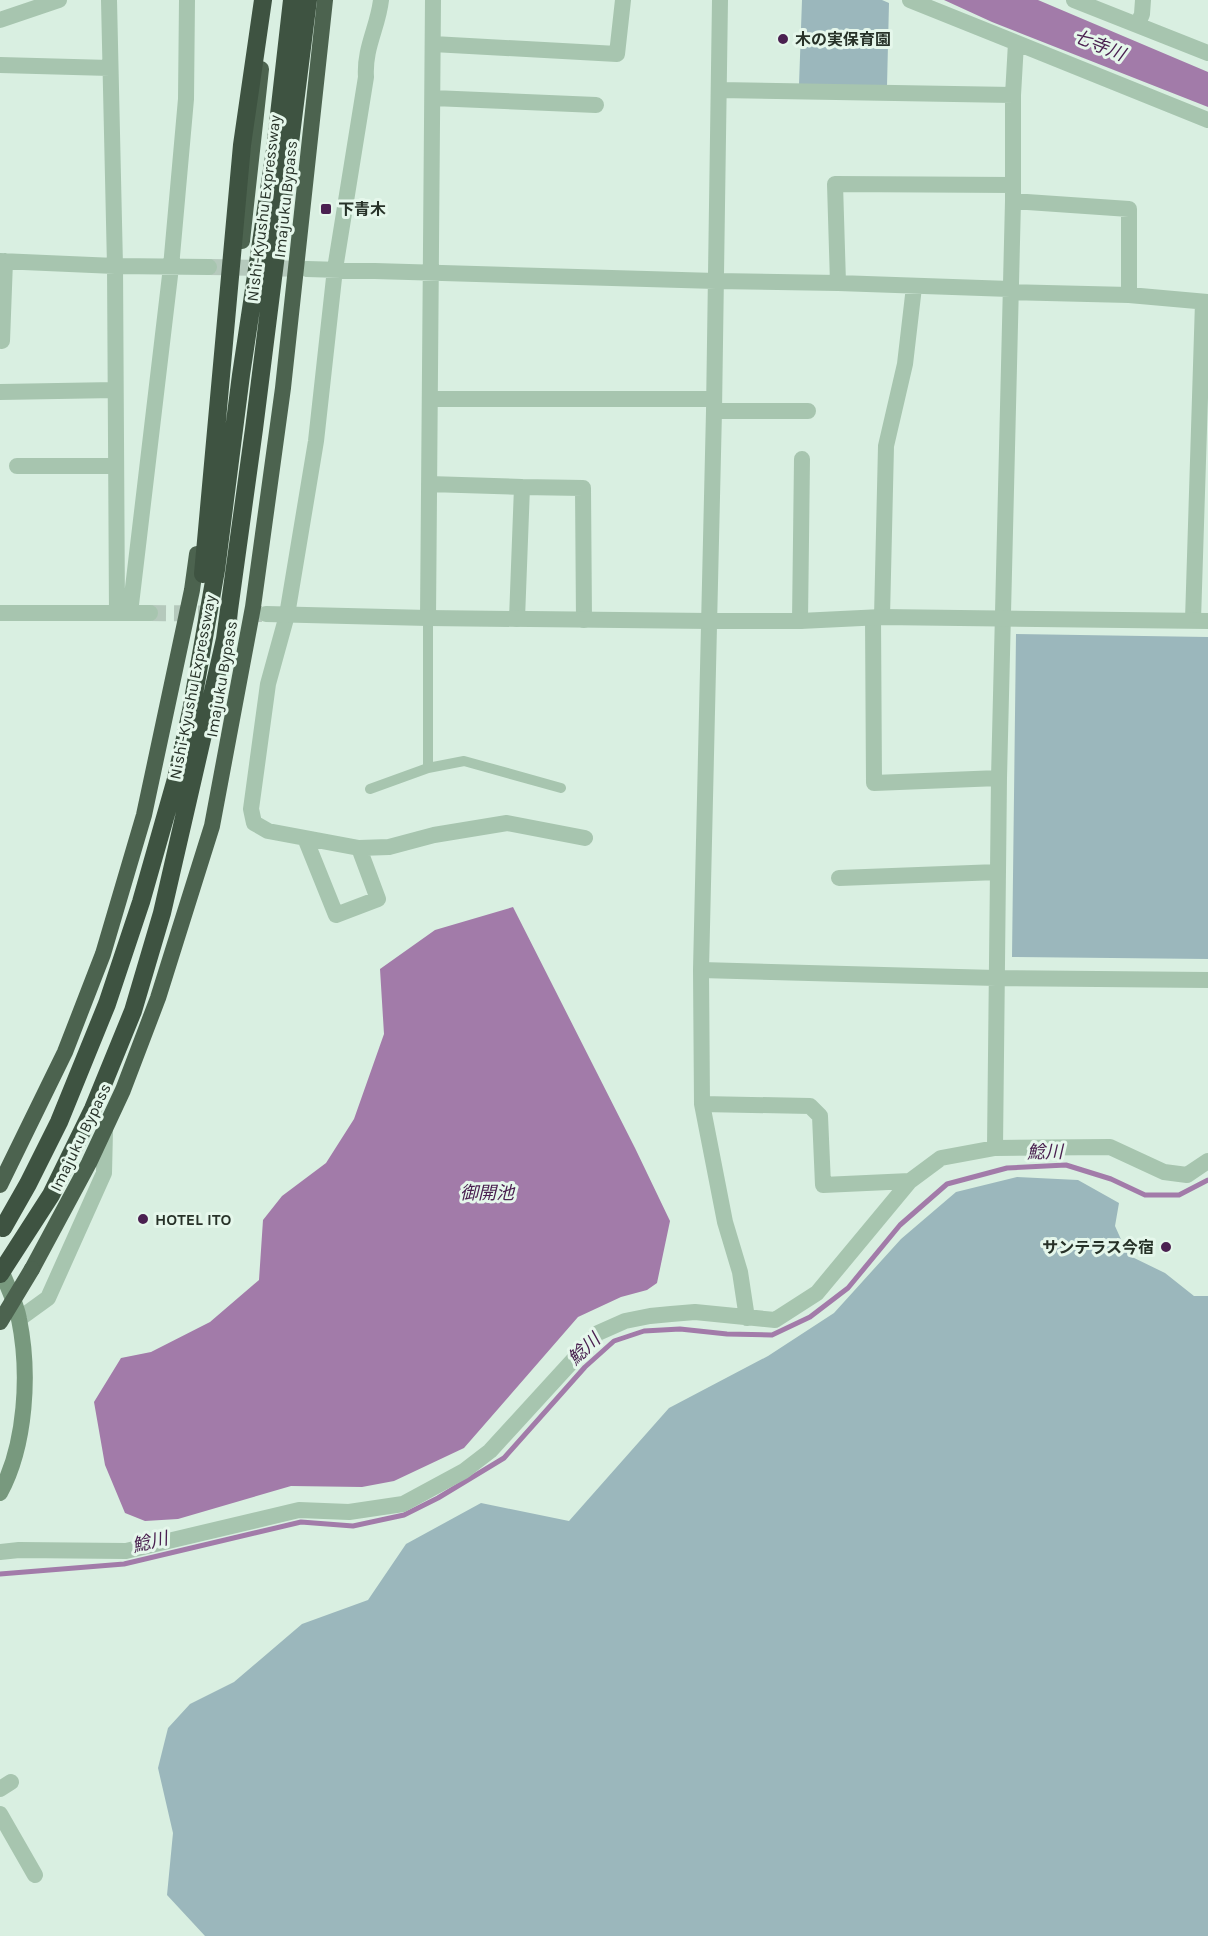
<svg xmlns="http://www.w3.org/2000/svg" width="1208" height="1936" viewBox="0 0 1208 1936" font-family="Karla,'Noto Sans JP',sans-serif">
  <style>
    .green { fill: #9bb7bc }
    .water { fill: #a27ba9 }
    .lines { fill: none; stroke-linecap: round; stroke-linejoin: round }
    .stream { stroke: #a27ba9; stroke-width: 5 }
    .minor-tunnel { stroke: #b5c9bc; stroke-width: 16; stroke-dasharray: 16 8; stroke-linecap: butt }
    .tertiary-tunnel { stroke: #b5c9bc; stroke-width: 16; stroke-dasharray: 16 8; stroke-linecap: butt }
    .service { stroke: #a7c5af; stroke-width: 10 }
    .minor { stroke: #a7c5af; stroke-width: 16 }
    .tertiary { stroke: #a7c5af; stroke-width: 16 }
    .secondary { stroke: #78997e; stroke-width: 16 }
    .trunk { stroke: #4c634f; stroke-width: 16 }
    .trunk-bridge { stroke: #4c634f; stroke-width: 16 }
    .motorway-bridge { stroke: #3e5341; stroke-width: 18 }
    .poi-dot { fill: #4a2050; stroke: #e5f7eb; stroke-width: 2 }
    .labels { text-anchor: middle; stroke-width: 6; stroke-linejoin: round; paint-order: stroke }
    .poi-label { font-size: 16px; font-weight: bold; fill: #273228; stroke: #e5f7eb; text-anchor: start }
    .street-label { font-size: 16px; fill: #273228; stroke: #e5f7eb }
    .water-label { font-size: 18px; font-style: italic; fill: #4a2050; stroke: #e5f7eb }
  </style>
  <rect width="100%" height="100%" fill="#d9efe1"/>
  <!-- green -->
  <path class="green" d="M 802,0 L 882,0 L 889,3 L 887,86 L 799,85 Z
    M 1016,634 L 1208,637 L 1208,959 L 1012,957 Z
    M 1017,1177 L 1078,1180 L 1119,1203 L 1115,1226 L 1128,1255 L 1165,1273 L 1194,1296 L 1208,1296 L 1208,1936 L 205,1936 L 167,1895 L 173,1833 L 158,1768 L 168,1728 L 190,1704 L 234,1682 L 302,1624 L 368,1600 L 406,1544 L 481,1503 L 569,1521 L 669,1408 L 768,1356 L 834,1313 L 901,1239 L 956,1192 Z"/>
  <!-- water -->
  <path class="water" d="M 944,0 L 1038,0 L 1208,72 L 1208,107 L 992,22 Z
    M 513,907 L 635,1148 L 670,1221 L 657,1283 L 647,1290 L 621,1297 L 578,1317 L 464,1448 L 394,1481 L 362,1487 L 291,1486 L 178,1519 L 145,1521 L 125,1513 L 105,1465 L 94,1402 L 121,1358 L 151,1352 L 210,1322 L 259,1280 L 263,1220 L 282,1196 L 326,1163 L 354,1119 L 384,1034 L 380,969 L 435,930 Z"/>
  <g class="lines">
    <!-- stream -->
    <path class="stream" d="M 0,1574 L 124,1564 L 301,1522 L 353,1526 L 404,1515 L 438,1498 L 504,1458 L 585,1367 L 614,1341 L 644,1331 L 680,1329 L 727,1334 L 772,1335 L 810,1317 L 848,1288 L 900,1225 L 947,1184 L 1007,1168 L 1066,1165 L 1111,1179 L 1145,1195 L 1179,1195 L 1208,1180"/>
    <!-- minor-tunnel -->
    <path class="minor-tunnel" d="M 209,267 L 307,269"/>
    <!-- tertiary-tunnel -->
    <path class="tertiary-tunnel" d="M 150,613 L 266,614"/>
    <!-- service -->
    <path class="service" d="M 428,618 L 428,768
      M 370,789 L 428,768 L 464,761 L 561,788"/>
    <!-- minor -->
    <path class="minor" d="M 109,0 L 115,266 L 117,613
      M 381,0 C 378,27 364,48 366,77 L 335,269 L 316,441 L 287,615 L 268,684 L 251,809 L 254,823 L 268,831 L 359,848 L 389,847 L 434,835 L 507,823 L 585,838
      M 720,0 L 714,411 L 701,970 L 702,1104 L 725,1222 L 740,1272 L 747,1318
      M 910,0 L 1208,120
      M 1074,0 L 1208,53
      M 0,20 L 59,0
      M 1138,24 L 1142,14 L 1143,0
      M 433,44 L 617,54 L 623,0
      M 0,65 L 110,68
      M 719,90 L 1013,95
      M 433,98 L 596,105
      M 1013,201 L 1129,209 L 1129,295
      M 0,261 L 115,266 L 209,267
      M 307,269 L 716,281 L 838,283 L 1010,289
      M 838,283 L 835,184 L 1013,185
      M 1010,292 L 1129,295 L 1208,302
      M 2,341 L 5,261
      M 0,392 L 115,390
      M 430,399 L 713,399
      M 714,411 L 808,411
      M 17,466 L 115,466
      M 429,484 L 522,487 L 517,619
      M 522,487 L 583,488 L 584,620
      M 130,613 L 171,267 L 186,99 L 187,0
      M 882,617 L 886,446 L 905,364 L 914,287
      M 428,618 L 433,0
      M 873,618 L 874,783 L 999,778
      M 1193,620 L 1203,302
      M 800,621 L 802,459
      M 305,838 L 336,915 L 378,899 L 359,848
      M 839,878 L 998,872
      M 701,970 L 996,978 L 1208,980
      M 702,1104 L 810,1106 L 820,1116 L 823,1185 L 910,1181
      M 995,1148 L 999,778 L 1013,201 L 1013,95 L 1016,43
      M 19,1319 L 48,1298 L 104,1173 L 105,1130
      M 0,1552 L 19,1550 L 126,1551 L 299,1510 L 349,1512 L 403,1504 L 464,1471 L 490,1451 L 598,1333 L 625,1321 L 650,1316 L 671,1314 L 695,1312 L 775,1320 L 817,1293 L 910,1181 L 941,1158 L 995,1148 L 1110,1147 L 1164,1172 L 1187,1175 L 1208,1161
      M 0,1789 L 11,1782
      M 0,1814 L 35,1875"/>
    <!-- tertiary -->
    <path class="tertiary" d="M 0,613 L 150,613
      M 266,614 L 428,618 L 709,621 L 800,621 L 882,617 L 1208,621"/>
    <!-- secondary -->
    <path class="secondary" d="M 0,1267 C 6,1284 16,1302 19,1319 C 30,1373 26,1445 0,1493"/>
    <!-- trunk -->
    <path class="trunk" d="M 242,241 L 261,69
      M 0,1185 L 65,1052 L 103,954 L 144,815 L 192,590 L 197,554
      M 32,1269 L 89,1163 L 123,1090 L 158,998 L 212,826 L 253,607 L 283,388 L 325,0"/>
    <!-- trunk-bridge -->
    <path class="trunk-bridge" d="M 0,1322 L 32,1269"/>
    <!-- motorway-bridge -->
    <path class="motorway-bridge" d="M 203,574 L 242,145 L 263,0
      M 3,1228 L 28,1184 L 59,1122 L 107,1004 L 141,902 L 176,779 L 191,711 L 216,570 L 241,375 L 275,150 L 292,0
      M 0,1274 L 51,1195 L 93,1109 L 133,1011 L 162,913 L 225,639 L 254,429 L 308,0"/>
  </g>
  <!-- markers -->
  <g class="poi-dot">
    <circle cx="783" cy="39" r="6"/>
    <rect x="320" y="203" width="12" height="12" rx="3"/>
    <circle cx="143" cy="1219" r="6"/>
    <circle cx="1166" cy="1247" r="6"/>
  </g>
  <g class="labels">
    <!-- poi labels -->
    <g class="poi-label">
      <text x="795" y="45">木の実保育園</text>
      <text x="338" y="215">下青木</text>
      <text x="155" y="1225">HOTEL ITO</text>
      <text x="1154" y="1253" text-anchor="end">サンテラス今宿</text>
    </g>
    <!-- street labels -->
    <g class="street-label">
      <text transform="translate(285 199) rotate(-84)" y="6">Imajuku Bypass</text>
      <text transform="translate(263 208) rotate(-83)" y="6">Nishi-Kyushu Expressway</text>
      <text transform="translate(221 679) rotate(-80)" y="6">Imajuku Bypass</text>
      <text transform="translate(192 687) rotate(-79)" y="6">Nishi-Kyushu Expressway</text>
      <text transform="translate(80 1137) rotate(-64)" y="6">Imajuku Bypass</text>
    </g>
    <!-- water labels -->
    <g class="water-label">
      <text transform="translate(1099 45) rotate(22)" y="6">七寺川</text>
      <text transform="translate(1045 1152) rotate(-1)" y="6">鯰川</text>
      <text x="487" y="1199">御開池</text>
      <text transform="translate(584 1349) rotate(-43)" y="6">鯰川</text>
      <text transform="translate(150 1542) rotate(-13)" y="6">鯰川</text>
    </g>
  </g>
</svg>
